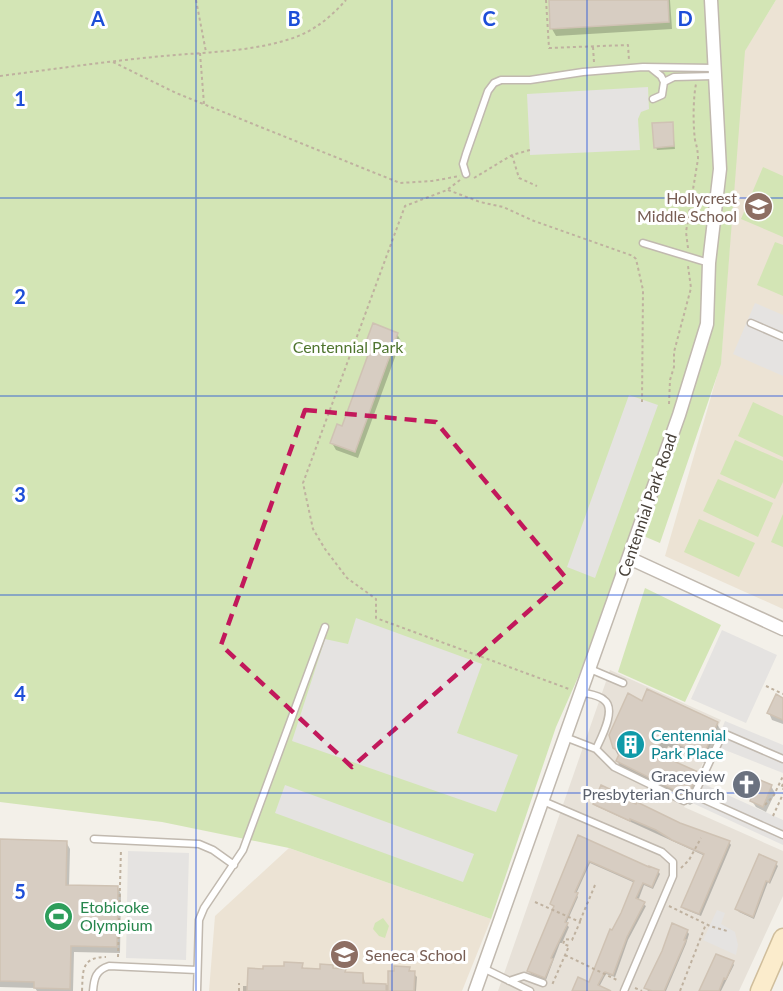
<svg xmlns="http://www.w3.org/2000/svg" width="783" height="991" viewBox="0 0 783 991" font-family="Lato,sans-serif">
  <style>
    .residential { fill: #e7e1d8 }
    .education { fill: #ece3d4 }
    .green { fill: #d3e5b5 }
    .parking { fill: #e5e3e1 }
    .shadow { fill: #0003 }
    .building { fill: #d7cdc2; stroke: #cfc2b3; stroke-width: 1.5 }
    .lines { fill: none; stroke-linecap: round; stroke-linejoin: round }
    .lane-casing { stroke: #c1b9af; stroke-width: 9 }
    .street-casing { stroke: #c1b9af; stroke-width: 15 }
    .secondary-casing { stroke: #d0be9c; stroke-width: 21 }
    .path { stroke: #bfb19f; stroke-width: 2; stroke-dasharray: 3 3; stroke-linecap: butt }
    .lane { stroke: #fff; stroke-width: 6 }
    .street { stroke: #fff; stroke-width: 12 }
    .secondary { stroke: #fbeccc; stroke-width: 18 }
    .marked { fill: none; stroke: #c2185b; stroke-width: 4.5; stroke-dasharray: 12 8; stroke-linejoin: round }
    .grid { fill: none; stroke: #1d4ed8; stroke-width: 1.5; stroke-opacity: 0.55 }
    .labels { text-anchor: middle; stroke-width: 6; stroke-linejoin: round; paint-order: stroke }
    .education-label { font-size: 16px; fill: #785e54; stroke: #fff; text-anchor: end }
    .park-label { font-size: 16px; fill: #4f752f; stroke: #fff }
    .street-label { font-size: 16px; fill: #474038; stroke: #fff }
    .culture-label { font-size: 16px; fill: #0d838f; stroke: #fff; text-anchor: start }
    .worship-label { font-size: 16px; fill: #5b616d; stroke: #fff; text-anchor: end }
    .leisure-label { font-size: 16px; fill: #27864d; stroke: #fff; text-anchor: start }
    .grid-label { font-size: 20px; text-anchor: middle; font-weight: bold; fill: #1d4ed8; stroke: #fff; stroke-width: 6; stroke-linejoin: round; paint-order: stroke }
  </style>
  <rect width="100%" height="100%" fill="#f3f0e9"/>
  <!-- residential -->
  <path class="residential" d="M 610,670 L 721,720 L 684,807 L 783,851 L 783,896 L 739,991 L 498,991 Z"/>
  <!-- education -->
  <path class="education" d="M 776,0 L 783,0 L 783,609 L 665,556 L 721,362 L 744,52 Z
    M 289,848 L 491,919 L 462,991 L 209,991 L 215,916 Z"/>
  <!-- green -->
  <path class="green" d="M 0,0 L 776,0 L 745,51 L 721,364 L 660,543 L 641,535 L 556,727 L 491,919 L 289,848 L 162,822 L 0,802 Z
    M 763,167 L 783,176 L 783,237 L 741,219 Z
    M 775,242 L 783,245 L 783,296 L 757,285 Z
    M 753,402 L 783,416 L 783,457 L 738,436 Z
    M 735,440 L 783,461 L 783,482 L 775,499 L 720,474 Z
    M 718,479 L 773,503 L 758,537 L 703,511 Z
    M 783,514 L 783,547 L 771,542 Z
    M 699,519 L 755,543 L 739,577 L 684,552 Z
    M 645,588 L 721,625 L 685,702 L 618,672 Z
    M 383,918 L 389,926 L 385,938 L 379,936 L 373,929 L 375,923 Z"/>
  <!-- parking -->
  <path class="parking" d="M 648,87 L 649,109 L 641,112 L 638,119 L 640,150 L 530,155 L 527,94 Z
    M 755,303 L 783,315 L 783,376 L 733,354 Z
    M 629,395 L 658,405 L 595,578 L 567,567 Z
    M 356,618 L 482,664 L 457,733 L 518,755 L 496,812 L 292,741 L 325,639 L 348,644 Z
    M 722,630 L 777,655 L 746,723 L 691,699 Z
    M 725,721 L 783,745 L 783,773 L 715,746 Z
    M 697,781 L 783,820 L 783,845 L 688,801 Z
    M 285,785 L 474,854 L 463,882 L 275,813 Z
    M 128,851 L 189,853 L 186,960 L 126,958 Z
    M 717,910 L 725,913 L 721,924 L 735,932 L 738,945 L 736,955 L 703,940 Z"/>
  <!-- shadow -->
  <path class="shadow" d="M 550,0 L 670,0 L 672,29 L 556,36 L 552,29 Z
    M 672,123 L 675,149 L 657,150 L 656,147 Z
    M 397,334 L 401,341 L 358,458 L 336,450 L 332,443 L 343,428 L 372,349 L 368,341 Z
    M 783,699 L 783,724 L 772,720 L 769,713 Z
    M 643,703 L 717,724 L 723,734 L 709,765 L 668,746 L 664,758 L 697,773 L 703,783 L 695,802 L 690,805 L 623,771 L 617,761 L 619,757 L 614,748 Z
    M 771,786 L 775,793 L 766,812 L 756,807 L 752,801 Z
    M 619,795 L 621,798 L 680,824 L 729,842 L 731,845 L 701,916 L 684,909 L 682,906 L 705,856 L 596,806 L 594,803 Z
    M 579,837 L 658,871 L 660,874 L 653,889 L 644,885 L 638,901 L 646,906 L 628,940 L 615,977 L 606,974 L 598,989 L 604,991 L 574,991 L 590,984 L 635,883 L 590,863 L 576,894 L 578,897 L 566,924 L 569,927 L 562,943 L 560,943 L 546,980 L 531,974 L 529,971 L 554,908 L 552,904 Z
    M 0,841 L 66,842 L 70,849 L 69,886 L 117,887 L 121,894 L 120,953 L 74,952 L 73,991 L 37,991 L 35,988 L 0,987 Z
    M 776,864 L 778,866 L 770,884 L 768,882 L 754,919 L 739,912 L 737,909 Z
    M 687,931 L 689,934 L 686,944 L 666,991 L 648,991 L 646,988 Z
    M 732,962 L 734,965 L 721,991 L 701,991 Z
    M 302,965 L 304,969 L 321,970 L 333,966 L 335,970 L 345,971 L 346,973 L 363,974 L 365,984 L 389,985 L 409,969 L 417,977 L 416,991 L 243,991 L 243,986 L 248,986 L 265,970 Z"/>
  <!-- building -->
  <path class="building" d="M 549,0 L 668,0 L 669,22 L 550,29 Z
    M 673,122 L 674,146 L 654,148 L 652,123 Z
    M 373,323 L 398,333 L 355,452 L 330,443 L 337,424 L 342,426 L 372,344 L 366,342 Z
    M 647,689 L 718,722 L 703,756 L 662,736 L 656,753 L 698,772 L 690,791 L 684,795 L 616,761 L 620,752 L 613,748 L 609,735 L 628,693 L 642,701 Z
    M 776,694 L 783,698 L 783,720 L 767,713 Z
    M 760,780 L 772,785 L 763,807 L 750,801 Z
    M 601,785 L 620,794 L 619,797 L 636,804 L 637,802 L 680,823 L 730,841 L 699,914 L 681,907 L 704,854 L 672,840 L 656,830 L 630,819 L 630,821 L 593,804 Z
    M 578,835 L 649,867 L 649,866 L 659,870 L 652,887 L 643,883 L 636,898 L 645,902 L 627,937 L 613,975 L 605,972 L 598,985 L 611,991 L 572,991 L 578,977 L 589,982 L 610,929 L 612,930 L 621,913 L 634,881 L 589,861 L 575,892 L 578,893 L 565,922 L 568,923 L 551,958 L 553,959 L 545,978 L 527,971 L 554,906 L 550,904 Z
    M 0,839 L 67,841 L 66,885 L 118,886 L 117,947 L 71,946 L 70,989 L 34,988 L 34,982 L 0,981 Z
    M 759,854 L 777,862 L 769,882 L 766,881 L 753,917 L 735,909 Z
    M 672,923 L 688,930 L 684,940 L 686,940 L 664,991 L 652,991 L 644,988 L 662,951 Z
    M 716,954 L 734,961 L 726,979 L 724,978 L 719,991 L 699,991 Z
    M 284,962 L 303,963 L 302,968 L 320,969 L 320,964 L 333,965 L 333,968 L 346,969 L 345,972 L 363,973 L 363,983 L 386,984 L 386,991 L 247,991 L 248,968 L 263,969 L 263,966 L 284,966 Z
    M 394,966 L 410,967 L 409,971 L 415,971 L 414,991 L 388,991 L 388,971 L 394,971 Z"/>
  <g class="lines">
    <defs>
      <path id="lane" d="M 651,68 L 661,76 L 664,82
        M 653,99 L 662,95 L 664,82 L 674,77 L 714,76
        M 466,174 L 463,164 L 466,154 L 488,91 L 494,83 L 501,80 L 530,80 L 583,72 L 643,67 L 714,68
        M 643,243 L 709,263
        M 751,323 L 783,337
        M 590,669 L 623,683
        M 565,737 L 596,749 C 601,738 617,709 604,700 C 599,695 588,694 581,692
        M 596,749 L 614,767 L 684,801 L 694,795 L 723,733 L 783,759
        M 694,795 L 783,835
        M 543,801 L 662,852 L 673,862 L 673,876 L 624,991
        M 94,839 L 199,844 L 213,850 L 234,865
        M 483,968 L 530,991
        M 509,981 L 524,976 L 543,983
        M 93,991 C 94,978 96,970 109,966 L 197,970
        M 197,991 L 199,920 L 204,908 L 243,850 L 325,627"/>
      <path id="street" d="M 629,558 L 783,629
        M 475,991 L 679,415 L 707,324 L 709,263 L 720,169 L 711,0"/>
      <path id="secondary" d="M 760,991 L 783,938"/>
    </defs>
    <!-- lane casing -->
    <use href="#lane" class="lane-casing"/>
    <!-- street casing -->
    <use href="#street" class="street-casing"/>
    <!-- secondary casing -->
    <use href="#secondary" class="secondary-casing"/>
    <!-- path -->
    <path class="path" d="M 196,0 L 206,52
      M 546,0 L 549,48 L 628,45 L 629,60
      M 593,47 L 594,62
      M 200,53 L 204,104
      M 113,62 L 176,93 L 400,183 L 432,181 L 460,176
      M 0,76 C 55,69 109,61 164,56 C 206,52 250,52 290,39 C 313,32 331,17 346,0
      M 512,155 L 519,178 L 537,186
      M 474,178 L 512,155 L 530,150
      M 460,180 L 447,190 L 405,206 L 303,483 L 313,529 L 325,549 L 347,578 L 376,599 L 376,618 L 569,689
      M 448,190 L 480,202 L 503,207 L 534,221 L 633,256 L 636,259 L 643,290 L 642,402
      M 688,248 L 686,232 L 698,159 C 698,152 697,147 695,140 C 693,125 693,99 696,84
      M 669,404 L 670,380 L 674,367 L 674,352 L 691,288 L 688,266
      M 766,686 L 783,694
      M 783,784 L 781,788 L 783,789
      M 765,805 L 774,795 L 783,776
      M 773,816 L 783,794
      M 681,868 L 689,860 L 701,838
      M 535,902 L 580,922 L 572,940 L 565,939 L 563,944 L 569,946 L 552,985
      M 669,906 L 710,926 L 727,931
      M 580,921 L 595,885
      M 565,955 L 619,981
      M 118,957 L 121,849
      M 635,988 L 642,991
      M 82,991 C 83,971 81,957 106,957
      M 239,991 L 239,983
      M 680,991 L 706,924"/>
    <!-- lane -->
    <use href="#lane" class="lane"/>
    <!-- street -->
    <use href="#street" class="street"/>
    <!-- secondary -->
    <use href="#secondary" class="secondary"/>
  </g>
  <!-- marked area -->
  <path class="marked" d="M 305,410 L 436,422 L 566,578 L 352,767 L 221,645 Z"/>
  <!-- grid -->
  <path class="grid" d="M 196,0 L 196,991M 392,0 L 392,991M 587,0 L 587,991M 0,198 L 783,198M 0,396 L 783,396M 0,595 L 783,595M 0,793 L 783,793"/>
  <!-- icons -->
  <defs>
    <symbol id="school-disc" viewBox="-11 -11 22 22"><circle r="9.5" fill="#8d6e63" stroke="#fff"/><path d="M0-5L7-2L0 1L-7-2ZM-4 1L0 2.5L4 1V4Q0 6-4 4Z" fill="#fff"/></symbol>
    <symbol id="building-disc" viewBox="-11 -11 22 22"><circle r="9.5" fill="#0f9aa8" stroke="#fff"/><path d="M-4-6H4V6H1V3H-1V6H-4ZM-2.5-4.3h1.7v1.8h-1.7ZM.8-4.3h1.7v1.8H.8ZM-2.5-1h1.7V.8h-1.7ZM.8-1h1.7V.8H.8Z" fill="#fff"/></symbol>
    <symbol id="church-disc" viewBox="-11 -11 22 22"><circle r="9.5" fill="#6b7280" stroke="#fff"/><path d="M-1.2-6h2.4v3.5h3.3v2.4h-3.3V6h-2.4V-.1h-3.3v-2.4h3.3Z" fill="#fff"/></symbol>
    <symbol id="stadium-disc" viewBox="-11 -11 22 22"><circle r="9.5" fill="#2e9e5b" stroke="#fff"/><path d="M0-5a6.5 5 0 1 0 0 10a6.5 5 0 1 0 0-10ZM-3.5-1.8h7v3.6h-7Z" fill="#fff"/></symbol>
  </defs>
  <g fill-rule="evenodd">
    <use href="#school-disc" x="742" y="190" width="33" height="33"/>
    <use href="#building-disc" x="614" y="728" width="33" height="33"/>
    <use href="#church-disc" x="730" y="768" width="33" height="33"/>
    <use href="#stadium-disc" x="42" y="900" width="33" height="33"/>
    <use href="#school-disc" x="328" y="938" width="33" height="33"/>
  </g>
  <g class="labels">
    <!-- education labels -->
    <g class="education-label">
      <text x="737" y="204">Hollycrest<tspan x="737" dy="18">Middle School</tspan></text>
      <text x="365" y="961" text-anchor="start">Seneca School</text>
    </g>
    <!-- park labels -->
    <g class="park-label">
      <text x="348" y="353">Centennial Park</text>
    </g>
    <!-- street labels -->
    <g class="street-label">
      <text transform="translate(647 505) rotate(-71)" y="6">Centennial Park Road</text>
    </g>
    <!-- culture labels -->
    <g class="culture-label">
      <text x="651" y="741">Centennial<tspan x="651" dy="18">Park Place</tspan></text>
    </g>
    <!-- worship labels -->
    <g class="worship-label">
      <text x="725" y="782">Graceview<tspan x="725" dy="18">Presbyterian Church</tspan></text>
    </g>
    <!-- leisure labels -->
    <g class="leisure-label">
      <text x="80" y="913">Etobicoke<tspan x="80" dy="18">Olympium</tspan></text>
    </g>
  </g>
  <g class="grid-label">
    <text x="98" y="26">A</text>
    <text x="294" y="26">B</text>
    <text x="489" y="26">C</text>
    <text x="685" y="26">D</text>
    <text x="20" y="106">1</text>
    <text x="20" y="304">2</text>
    <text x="20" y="502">3</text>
    <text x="20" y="701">4</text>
    <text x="20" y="899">5</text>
  </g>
</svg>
